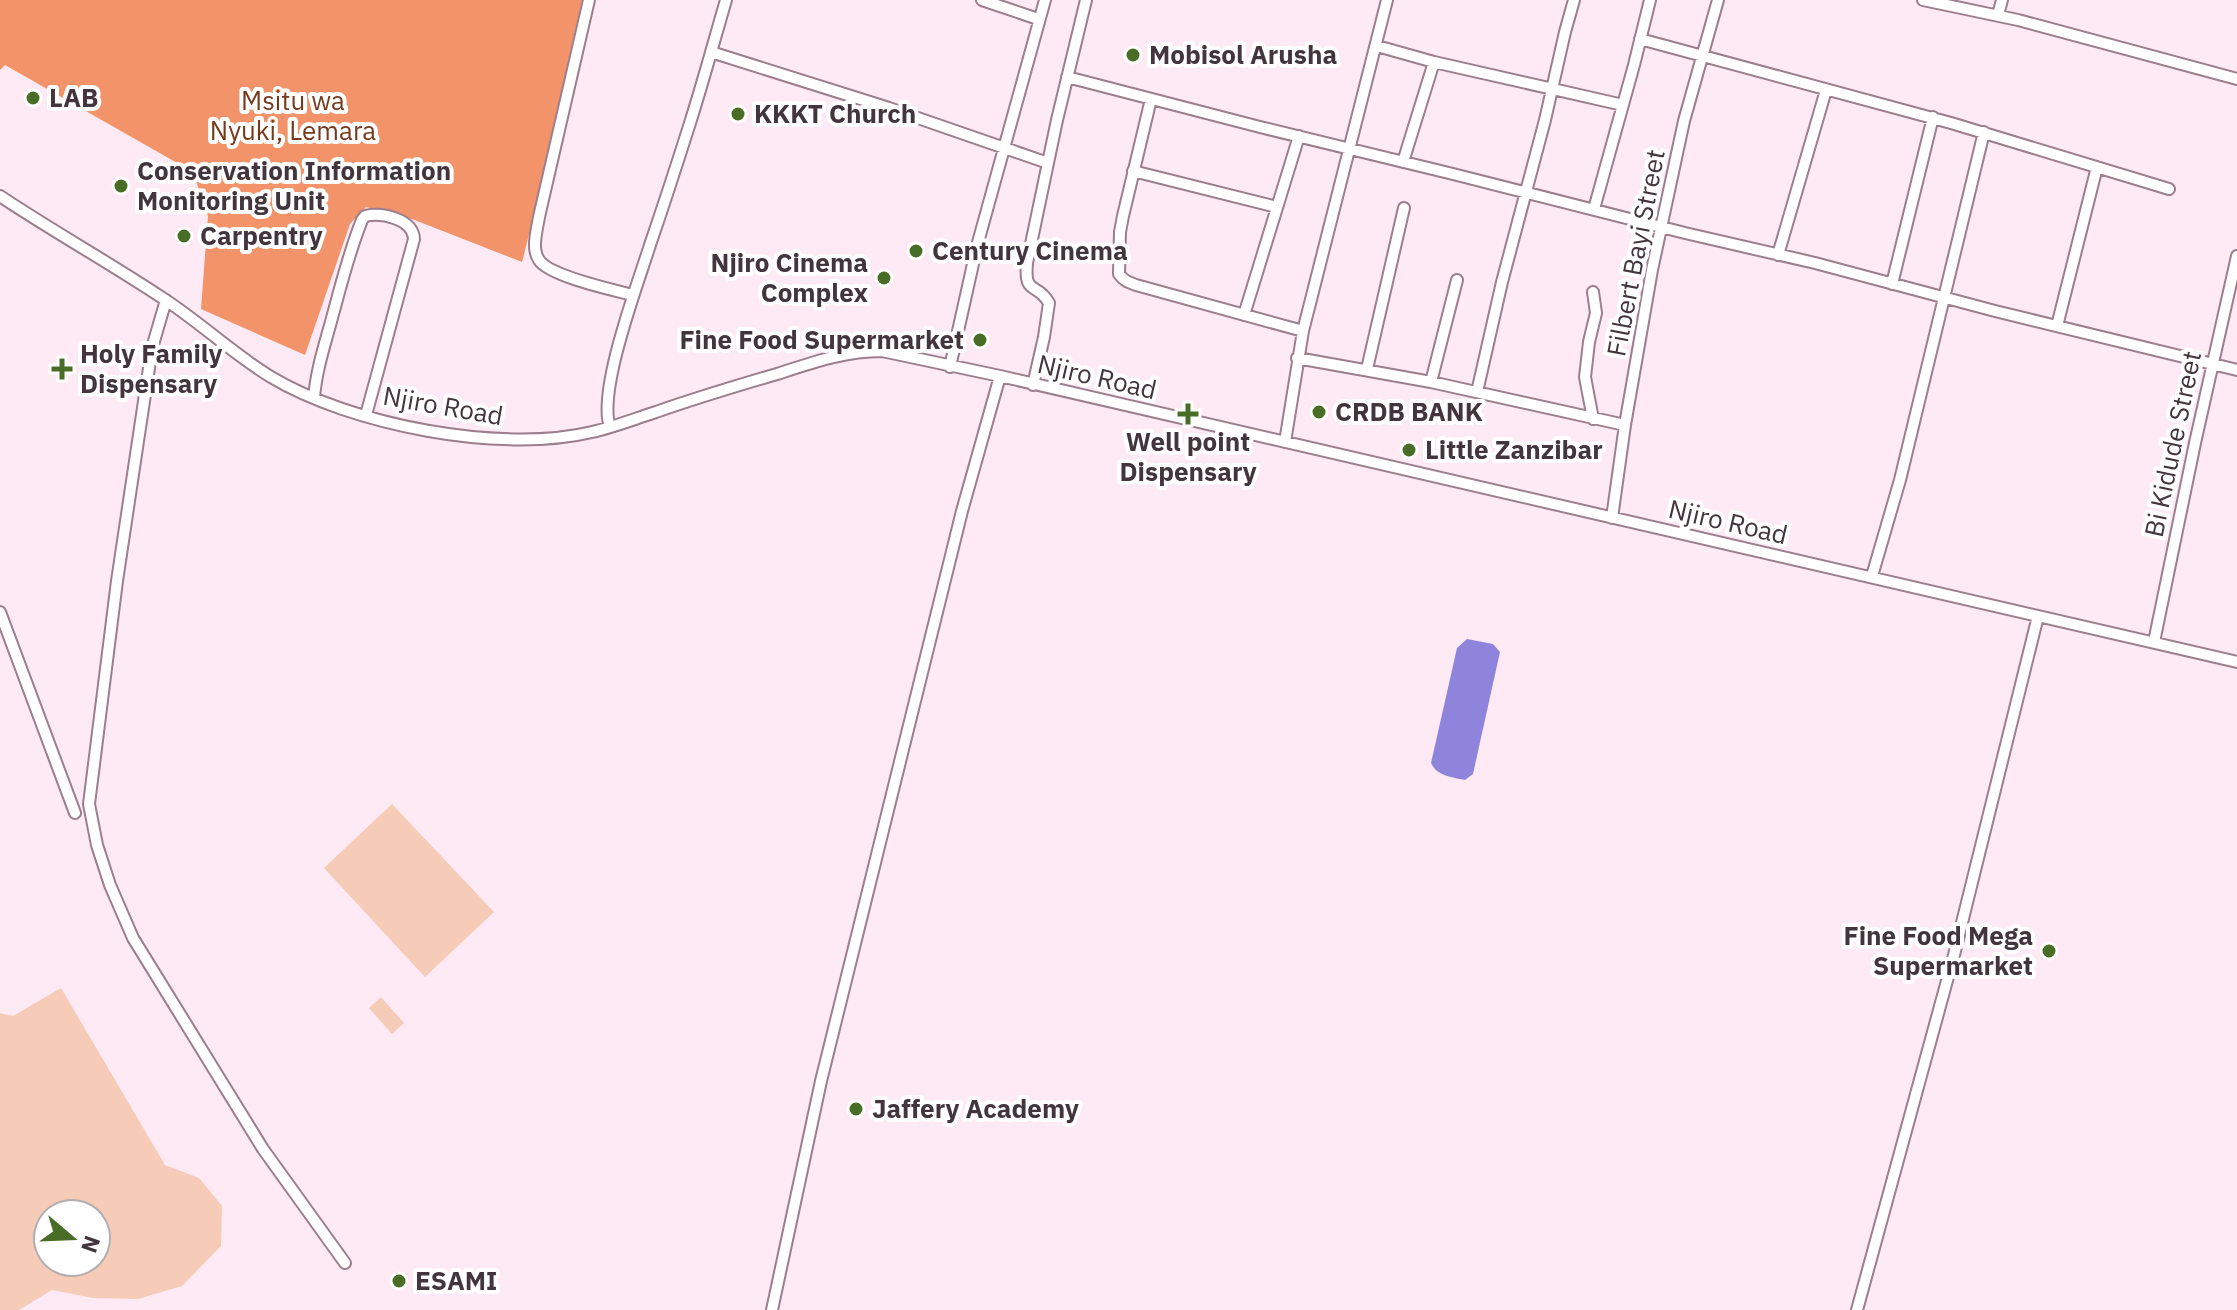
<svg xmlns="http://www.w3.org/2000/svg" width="2237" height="1310" viewBox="0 0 2237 1310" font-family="'IBM Plex Sans',sans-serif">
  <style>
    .green { fill: #f6cbb8; fill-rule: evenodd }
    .forest { fill: #f29369 }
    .water { fill: #8f84dc }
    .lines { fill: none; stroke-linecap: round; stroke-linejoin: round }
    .minor-casing { stroke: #9c7e8d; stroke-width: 14 }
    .minor { stroke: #fff; stroke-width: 10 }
    .poi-dot { fill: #496d26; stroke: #fff; stroke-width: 3 }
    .labels { text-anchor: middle; stroke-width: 8; stroke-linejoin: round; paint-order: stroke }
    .poi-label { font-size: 26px; font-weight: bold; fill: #42353c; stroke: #fff; text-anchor: start }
    .park-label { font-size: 26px; fill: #76391c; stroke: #fff }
    .street-label { font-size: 26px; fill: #42353c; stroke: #fff }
  </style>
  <rect width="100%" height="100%" fill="#feeaf4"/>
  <!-- green -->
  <path class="green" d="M 392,804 L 494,912 L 425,977 L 324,868 Z
    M 61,988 L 165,1165 L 199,1178 L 222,1206 L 221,1246 L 182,1286 L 138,1299 L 93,1298 L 52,1290 L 19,1310 L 0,1310 L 0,1013 L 13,1016 ZM 48,1214 L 96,1214 L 96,1262 L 48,1262 Z
    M 381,997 L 404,1023 L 392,1034 L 369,1008 Z"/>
  <!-- forest -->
  <path class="forest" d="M 0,0 L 582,0 C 562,87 545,175 522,262 L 412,219 L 366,207 L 350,224 L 305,355 L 201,309 L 208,216 L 193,172 L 5,65 L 0,70 Z"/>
  <!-- water -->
  <path class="water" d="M 1467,639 L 1493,644 L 1500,652 L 1473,774 L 1465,780 C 1451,777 1437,776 1431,763 L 1457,648 Z"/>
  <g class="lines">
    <defs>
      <path id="minor" d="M 589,0 L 539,217 C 537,230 531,249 539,260 C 549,276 613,290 633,295
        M 982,0 L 1038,19
        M 1923,0 L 2018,20 L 2237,79
        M 1998,15 L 2002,0
        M 1640,39 L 1951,123 L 2169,189
        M 1377,46 L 1434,62 L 1623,105
        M 711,52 L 889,108 L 1048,163
        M 1067,77 L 1260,127 L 1453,174 L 1685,233 L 1815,263 L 1995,311 L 2237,370
        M 1151,99 L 1123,216 L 1120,232 L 1119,274 C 1124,281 1128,282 1136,285 L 1303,331
        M 1403,162 L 1434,62
        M 1133,171 L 1277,207
        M 0,196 C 54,232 110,263 164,299 C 201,323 233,354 271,377 C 351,425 501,454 592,432 C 614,427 634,419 656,412 C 696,398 736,386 777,374 C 811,363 845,351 882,351 L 1000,376 L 2237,662
        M 1594,209 L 1634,65 L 1650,0
        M 1778,255 L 1826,90
        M 1892,284 L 1933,117
        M 166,300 L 152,348 L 117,581 L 89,804 L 97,845 L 110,885 L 133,938 L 263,1149 L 345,1263
        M 1244,315 L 1299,136
        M 2057,326 L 2097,167
        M 1297,358 L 1431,382 L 1625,425
        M 950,367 L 977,246 L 1045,0
        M 1367,369 L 1404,208
        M 1431,382 L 1457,280
        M 1033,385 L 1044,337 L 1049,303 C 1037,281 1024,297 1027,263 L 1057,120 L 1086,0
        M 1477,392 L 1502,282 L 1545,120 L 1565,32 L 1574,0
        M 314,398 C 316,371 325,344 332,318 C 341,285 349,252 362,220 L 365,216 C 382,212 413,219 414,239 L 366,415
        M 1593,419 L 1585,377 L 1589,342 L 1596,313 L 1593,292
        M 610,427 C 597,392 638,283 650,245 C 664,204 677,164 690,123 C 703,82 714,41 726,0
        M 1285,442 L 1303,331 L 1387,0
        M 1612,518 L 1625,425 L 1652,270 L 1684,121 L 1718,0
        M 1872,576 L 1900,480 L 1984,132
        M 0,612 L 75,813
        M 2154,642 L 2195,443 L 2237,256
        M 772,1310 L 821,1081 L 962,511 L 1000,376
        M 1857,1310 L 1954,955 L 2038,616"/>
    </defs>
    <!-- minor casing -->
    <use href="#minor" class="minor-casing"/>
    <!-- minor -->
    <use href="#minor" class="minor"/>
  </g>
  <!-- markers -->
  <g class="poi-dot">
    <circle cx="1133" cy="55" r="8"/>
    <circle cx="33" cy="98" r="8"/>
    <circle cx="738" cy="114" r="8"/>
    <circle cx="121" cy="186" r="8"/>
    <circle cx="184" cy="236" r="8"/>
    <circle cx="916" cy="251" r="8"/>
    <circle cx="884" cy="278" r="8"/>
    <circle cx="980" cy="340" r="8"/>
    <path d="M58 357h8v8h8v8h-8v8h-8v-8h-8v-8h8z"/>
    <circle cx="1319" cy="412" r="8"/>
    <path d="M1184 402h8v8h8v8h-8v8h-8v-8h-8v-8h8z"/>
    <circle cx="1409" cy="450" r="8"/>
    <circle cx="2049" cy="951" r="8"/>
    <circle cx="856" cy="1109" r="8"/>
    <circle cx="399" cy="1281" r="8"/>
  </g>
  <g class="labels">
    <!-- poi labels -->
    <g class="poi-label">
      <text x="1149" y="64">Mobisol Arusha</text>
      <text x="49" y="107">LAB</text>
      <text x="754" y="123">KKKT Church</text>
      <text x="137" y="180">Conservation Information<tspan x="137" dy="30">Monitoring Unit</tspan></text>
      <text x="200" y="245">Carpentry</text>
      <text x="932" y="260">Century Cinema</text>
      <text x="868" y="272" text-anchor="end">Njiro Cinema<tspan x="868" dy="30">Complex</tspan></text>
      <text x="964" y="349" text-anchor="end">Fine Food Supermarket</text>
      <text x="80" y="363">Holy Family<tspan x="80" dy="30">Dispensary</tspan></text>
      <text x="1335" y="421">CRDB BANK</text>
      <text x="1188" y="451" text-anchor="middle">Well point<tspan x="1188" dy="30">Dispensary</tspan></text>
      <text x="1425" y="459">Little Zanzibar</text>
      <text x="2033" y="945" text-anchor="end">Fine Food Mega<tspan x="2033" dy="30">Supermarket</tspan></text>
      <text x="872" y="1118">Jaffery Academy</text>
      <text x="415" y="1290">ESAMI</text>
    </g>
    <!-- park labels -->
    <g class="park-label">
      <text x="293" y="110">Msitu wa<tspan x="293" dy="30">Nyuki, Lemara</tspan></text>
    </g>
    <!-- street labels -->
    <g class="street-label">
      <text transform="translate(1636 253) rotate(-79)" y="9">Filbert Bayi Street</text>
      <text transform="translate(1097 377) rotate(13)" y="9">Njiro Road</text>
      <text transform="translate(443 406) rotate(10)" y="9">Njiro Road</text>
      <text transform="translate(2173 444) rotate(-78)" y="9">Bi Kidude Street</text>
      <text transform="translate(1728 522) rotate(13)" y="9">Njiro Road</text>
    </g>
  </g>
  <!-- north arrow -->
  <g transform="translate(72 1238) rotate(109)"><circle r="38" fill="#ffffff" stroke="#b3aeb1" stroke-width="2"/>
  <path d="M0-6L14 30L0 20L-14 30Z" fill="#496d26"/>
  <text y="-12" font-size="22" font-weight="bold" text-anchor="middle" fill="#42353c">N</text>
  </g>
</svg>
